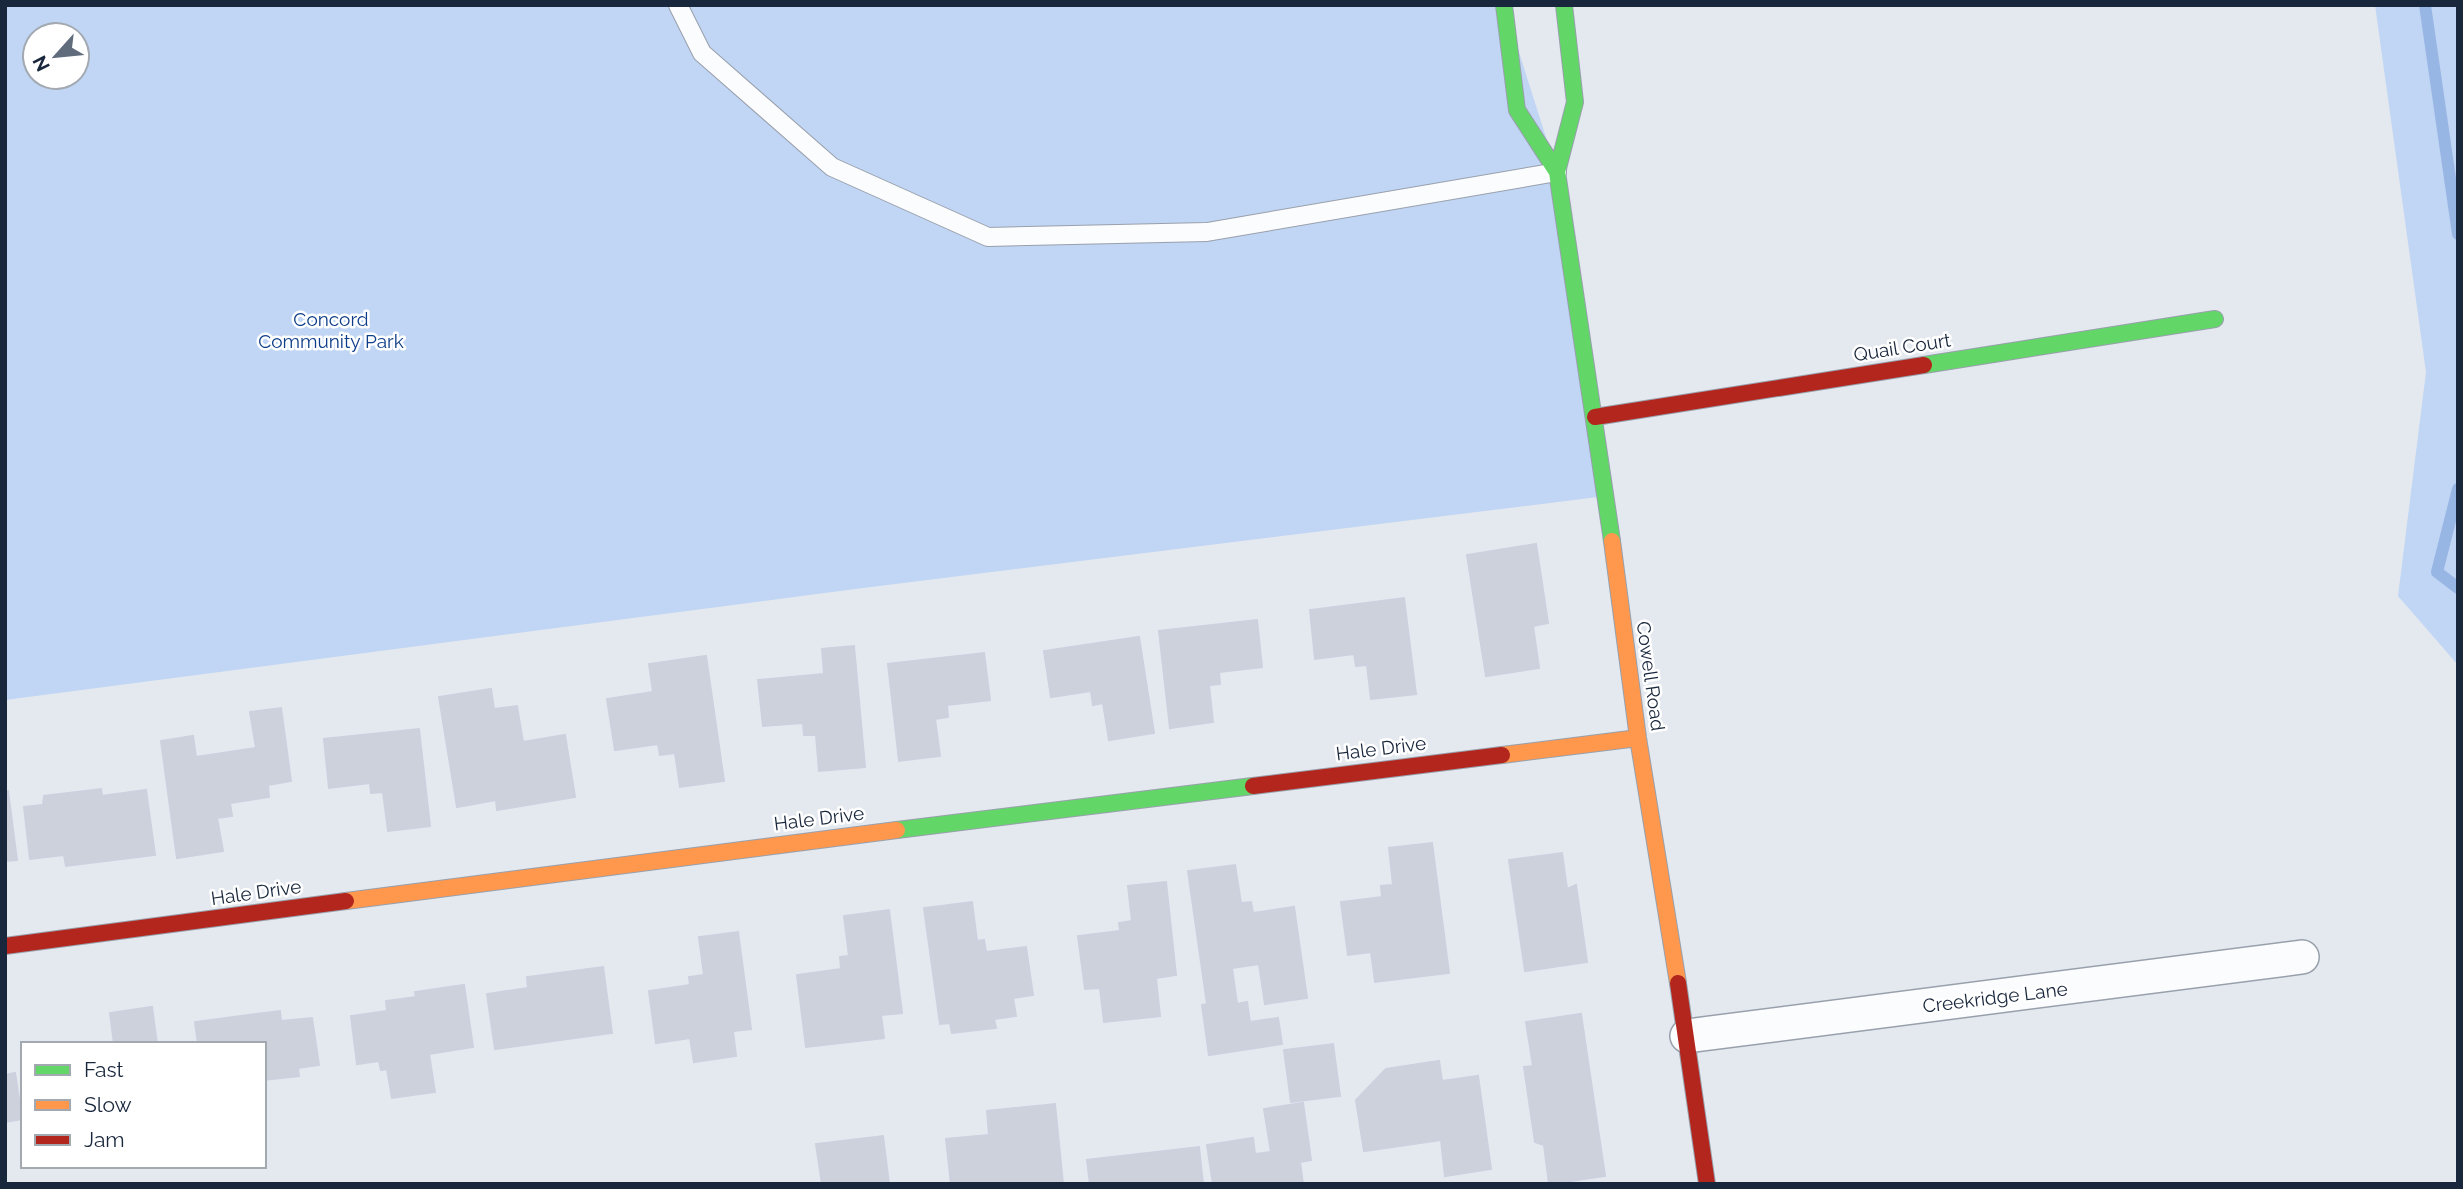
<svg xmlns="http://www.w3.org/2000/svg" width="2463" height="1189" viewBox="0 0 2463 1189" font-family="Raleway,sans-serif">
  <style>
    .green { fill: #c1d5f4; fill-rule: evenodd }
    .lines { fill: none; stroke-linecap: round; stroke-linejoin: round }
    .stream { stroke: #98b6e4; stroke-width: 12 }
    .building { fill: #cdd1dc; stroke: #cdd0de; stroke-width: 2 }
    .lane-casing { stroke: #98a0ac; stroke-width: 20 }
    .street-casing { stroke: #98a0ac; stroke-width: 36 }
    .fast-casing { stroke: #98a0ac; stroke-width: 18 }
    .slow-casing { stroke: #98a0ac; stroke-width: 18 }
    .jam-casing { stroke: #98a0ac; stroke-width: 18 }
    .lane { stroke: #fbfcfd; stroke-width: 18 }
    .street { stroke: #fbfcfd; stroke-width: 33 }
    .fast { stroke: #63d668; stroke-width: 16 }
    .slow { stroke: #ff974d; stroke-width: 16 }
    .jam { stroke: #b3261e; stroke-width: 16 }
    .labels { text-anchor: middle; stroke-width: 5; stroke-linejoin: round; paint-order: stroke }
    .park-label { font-size: 19px; fill: #0e3e89; stroke: #fff }
    .street-label { font-size: 19px; fill: #19273c; stroke: #fff }
  </style>
  <rect width="100%" height="100%" fill="#e4e9ef"/>
  <!-- green -->
  <path class="green" d="M 5,5 L 1504,5 L 1557,172 L 1606,496 L 863,588 L 5,700 ZM 35,35 L 77,35 L 77,77 L 35,77 Z
    M 2375,5 L 2458,5 L 2458,665 L 2398,596 L 2426,372 Z"/>
  <g class="lines">
    <!-- stream -->
    <path class="stream" d="M 2425,5 L 2458,234
      M 2458,489 L 2437,572 L 2458,588"/>
  </g>
  <!-- building -->
  <path class="building" d="M 1536,544 L 1548,623 L 1533,626 L 1539,668 L 1486,676 L 1467,555 Z
    M 1404,598 L 1416,694 L 1371,699 L 1367,665 L 1356,666 L 1354,654 L 1315,659 L 1310,610 Z
    M 1257,620 L 1262,667 L 1219,672 L 1220,684 L 1209,685 L 1213,722 L 1170,728 L 1159,631 Z
    M 1139,637 L 1154,733 L 1109,740 L 1103,703 L 1093,705 L 1091,691 L 1051,697 L 1044,651 Z
    M 854,646 L 865,767 L 819,771 L 816,735 L 804,735 L 803,723 L 763,726 L 758,680 L 824,674 L 822,649 Z
    M 984,653 L 990,700 L 947,705 L 948,717 L 935,719 L 940,756 L 899,761 L 888,664 Z
    M 706,656 L 724,781 L 680,787 L 675,753 L 660,755 L 658,744 L 615,750 L 607,699 L 653,692 L 649,664 Z
    M 491,689 L 494,709 L 517,706 L 523,742 L 565,735 L 575,797 L 497,810 L 496,800 L 457,807 L 439,697 Z
    M 281,708 L 291,781 L 268,785 L 269,797 L 230,803 L 232,816 L 217,818 L 223,851 L 177,858 L 161,741 L 193,736 L 196,757 L 256,748 L 250,712 Z
    M 419,729 L 430,826 L 388,831 L 383,792 L 371,793 L 370,783 L 329,788 L 324,739 Z
    M 101,789 L 102,796 L 146,790 L 155,855 L 66,866 L 64,855 L 30,859 L 24,807 L 43,805 L 44,796 Z
    M 8,791 L 17,860 L 5,861 L 5,792 Z
    M 1432,843 L 1449,973 L 1375,982 L 1371,952 L 1348,955 L 1341,902 L 1382,897 L 1381,886 L 1393,885 L 1389,848 Z
    M 1562,853 L 1567,889 L 1576,885 L 1587,962 L 1525,971 L 1509,860 Z
    M 1235,865 L 1241,903 L 1251,902 L 1253,913 L 1294,907 L 1307,998 L 1265,1004 L 1259,964 L 1232,968 L 1237,1004 L 1247,1002 L 1250,1022 L 1278,1018 L 1282,1044 L 1209,1055 L 1202,1005 L 1207,1004 L 1188,871 Z
    M 1166,882 L 1176,975 L 1156,978 L 1160,1016 L 1104,1022 L 1100,988 L 1085,989 L 1078,936 L 1120,931 L 1119,923 L 1132,921 L 1128,886 Z
    M 972,902 L 977,941 L 984,940 L 986,952 L 1026,947 L 1033,995 L 1013,998 L 1016,1016 L 994,1019 L 996,1028 L 952,1033 L 950,1023 L 940,1024 L 924,908 Z
    M 889,910 L 902,1013 L 881,1015 L 884,1038 L 806,1047 L 797,975 L 841,969 L 840,957 L 849,956 L 844,916 Z
    M 738,932 L 751,1029 L 733,1031 L 736,1056 L 694,1062 L 690,1038 L 656,1043 L 649,991 L 690,985 L 689,977 L 704,975 L 699,937 Z
    M 603,967 L 612,1033 L 495,1049 L 487,994 L 528,988 L 527,977 Z
    M 464,985 L 473,1047 L 429,1054 L 435,1092 L 392,1098 L 387,1069 L 381,1070 L 379,1061 L 357,1064 L 351,1016 L 387,1011 L 386,1001 L 416,997 L 415,992 Z
    M 152,1007 L 157,1044 L 114,1044 L 110,1013 Z
    M 280,1011 L 281,1021 L 312,1018 L 319,1065 L 298,1068 L 299,1076 L 264,1080 L 264,1044 L 198,1044 L 195,1022 Z
    M 1581,1014 L 1605,1176 L 1549,1184 L 1544,1145 L 1535,1142 L 1524,1067 L 1533,1066 L 1526,1022 Z
    M 1333,1044 L 1340,1096 L 1291,1102 L 1284,1050 Z
    M 1439,1061 L 1442,1081 L 1478,1076 L 1491,1169 L 1445,1176 L 1441,1140 L 1364,1151 L 1356,1100 L 1386,1069 Z
    M 15,1073 L 22,1119 L 5,1122 L 5,1075 Z
    M 1303,1103 L 1311,1160 L 1300,1162 L 1303,1184 L 1213,1184 L 1207,1145 L 1253,1138 L 1255,1154 L 1271,1152 L 1264,1109 Z
    M 1055,1104 L 1063,1184 L 951,1184 L 946,1139 L 989,1135 L 987,1111 Z
    M 883,1136 L 889,1184 L 822,1184 L 816,1144 Z
    M 1199,1147 L 1203,1184 L 1090,1184 L 1087,1160 Z"/>
  <g class="lines">
    <defs>
      <path id="lane" d="M 678,5 L 702,53 L 832,167 L 988,237 L 1207,232 L 1557,172"/>
      <path id="street" d="M 1687,1036 L 2302,957"/>
      <path id="fast" d="M 1504,5 L 1517,110 L 1557,172 L 1612,541
        M 1557,172 L 1575,102 L 1564,5
        M 1924,365 L 2215,319
        M 897,830 L 1253,786"/>
      <path id="slow" d="M 1612,541 L 1638,738 L 1678,983
        M 1502,755 L 1638,738
        M 346,901 L 897,830"/>
      <path id="jam" d="M 1595,417 L 1924,365
        M 1253,786 L 1502,755
        M 5,946 L 346,901
        M 1678,983 L 1707,1184"/>
    </defs>
    <!-- lane casing -->
    <use href="#lane" class="lane-casing"/>
    <!-- street casing -->
    <use href="#street" class="street-casing"/>
    <!-- fast casing -->
    <use href="#fast" class="fast-casing"/>
    <!-- slow casing -->
    <use href="#slow" class="slow-casing"/>
    <!-- jam casing -->
    <use href="#jam" class="jam-casing"/>
    <!-- lane -->
    <use href="#lane" class="lane"/>
    <!-- street -->
    <use href="#street" class="street"/>
    <!-- fast -->
    <use href="#fast" class="fast"/>
    <!-- slow -->
    <use href="#slow" class="slow"/>
    <!-- jam -->
    <use href="#jam" class="jam"/>
  </g>
  <g class="labels">
    <!-- park labels -->
    <g class="park-label">
      <text x="331" y="326">Concord<tspan x="331" dy="22">Community Park</tspan></text>
    </g>
    <!-- street labels -->
    <g class="street-label">
      <text transform="translate(1902 347) rotate(-9)" y="7">Quail Court</text>
      <text transform="translate(1651 676) rotate(82)" y="7">Cowell Road</text>
      <text transform="translate(1381 748) rotate(-7)" y="7">Hale Drive</text>
      <text transform="translate(819 818) rotate(-7)" y="7">Hale Drive</text>
      <text transform="translate(256 892) rotate(-8)" y="7">Hale Drive</text>
      <text transform="translate(1995 997) rotate(-7)" y="7">Creekridge Lane</text>
    </g>
  </g>
  <!-- border -->
  <rect width="2463" height="1189" fill="none" stroke="#19273c" stroke-width="14"/>
  <!-- legend -->
  <rect x="21" y="1042" width="245" height="126" fill="#ffffff" stroke="#a3a9b1" stroke-width="2"/>
  <rect x="35" y="1065" width="35" height="10" fill="#63d668" stroke="#a3a9b1" stroke-width="2"/>
  <text x="84" y="1077" font-size="21" fill="#19273c">Fast</text>
  <rect x="35" y="1100" width="35" height="10" fill="#ff974d" stroke="#a3a9b1" stroke-width="2"/>
  <text x="84" y="1112" font-size="21" fill="#19273c">Slow</text>
  <rect x="35" y="1135" width="35" height="10" fill="#b3261e" stroke="#a3a9b1" stroke-width="2"/>
  <text x="84" y="1147" font-size="21" fill="#19273c">Jam</text>
  <!-- north arrow -->
  <g transform="translate(56 56) rotate(243)"><circle r="33" fill="#ffffff" stroke="#a3a9b1" stroke-width="2"/>
  <path d="M0-5L12 26L0 18L-12 26Z" fill="#606b7b"/>
  <text y="-10" font-size="19" font-weight="bold" text-anchor="middle" fill="#19273c">N</text>
  </g>
</svg>
